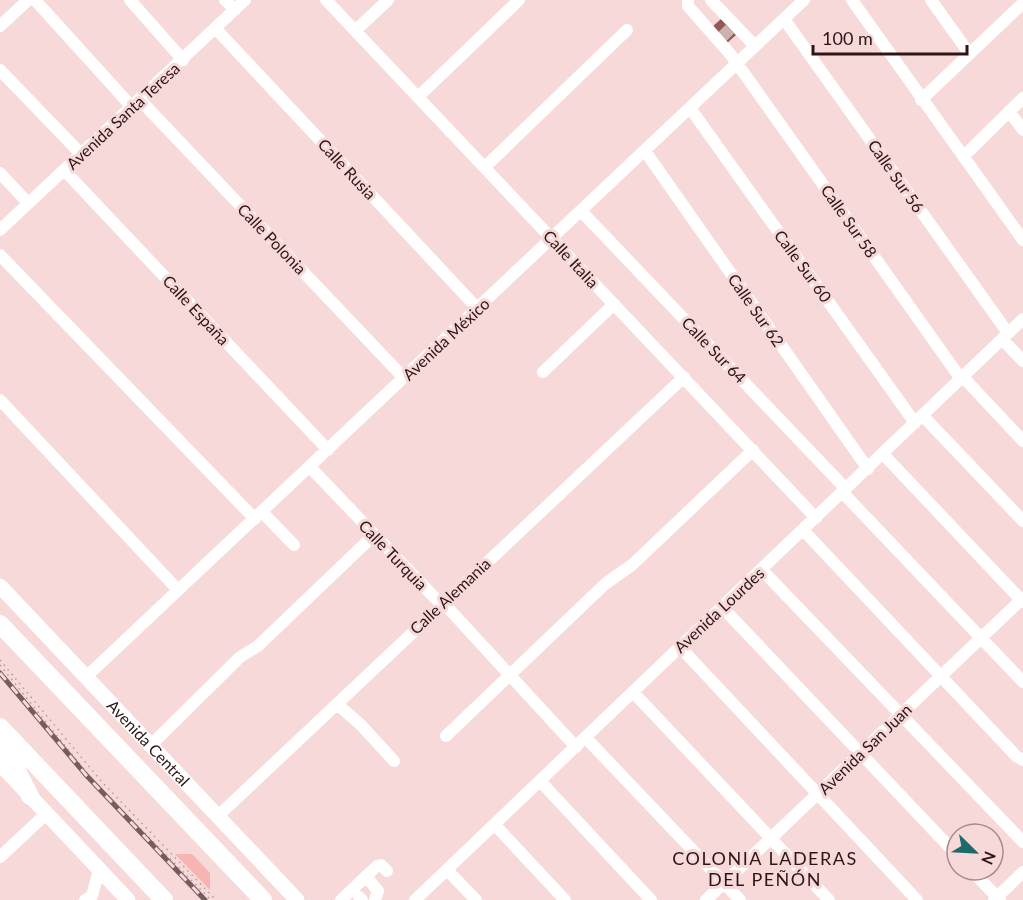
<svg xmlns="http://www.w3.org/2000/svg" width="1023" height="900" viewBox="0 0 1023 900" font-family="Lato,sans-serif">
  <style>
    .green { fill: #f8b4b3 }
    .building { fill: #925757 }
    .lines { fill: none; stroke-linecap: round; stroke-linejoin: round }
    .minor-tunnel { stroke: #ceb2b1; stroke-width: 12; stroke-dasharray: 12 6; stroke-linecap: butt }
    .path { stroke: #b59a99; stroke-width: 1.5; stroke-dasharray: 1.5 4.5; stroke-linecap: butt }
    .minor { stroke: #fff; stroke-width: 12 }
    .major { stroke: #fff; stroke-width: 15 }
    .highway { stroke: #fff; stroke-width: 18 }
    .rail-casing { stroke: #765c5c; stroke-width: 5 }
    .rail { stroke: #f6d9d8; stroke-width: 3; stroke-dasharray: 9; stroke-linecap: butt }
    .labels { text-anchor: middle; stroke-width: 6; stroke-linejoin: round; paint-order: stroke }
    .street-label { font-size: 16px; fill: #2e1616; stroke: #f6d9d8 }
    .neighbourhood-label { font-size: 18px; letter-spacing: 1.5px; fill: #2e1616; stroke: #f6d9d8 }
  </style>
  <rect width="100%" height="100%" fill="#f6d9d8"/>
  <!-- green -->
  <path class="green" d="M 175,854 L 192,854 L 210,873 L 210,890 Z"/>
  <!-- building -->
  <path class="building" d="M 721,19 L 736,35 L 727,43 L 712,27 Z"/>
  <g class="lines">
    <!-- minor-tunnel -->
    <path class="minor-tunnel" d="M 722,37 L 730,29"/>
    <!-- path -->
    <path class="path" d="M 0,660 L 102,782 L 216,900
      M 0,665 L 95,783 L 211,900"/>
    <!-- minor -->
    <path class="minor" d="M 35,0 L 132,107
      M 130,0 L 183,60
      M 225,0 L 235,10
      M 326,0 L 816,518
      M 688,0 L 688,6 L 731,55 L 961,379
      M 711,0 L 755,46
      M 852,0 L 1023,240
      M 931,0 L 969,53
      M 784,19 L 1008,333
      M 0,26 L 28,0
      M 216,29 L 478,309
      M 356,30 L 388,0
      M 0,70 L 81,154
      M 419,96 L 519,0
      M 140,100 L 404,378
      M 921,100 L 1023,3
      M 690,108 L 915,423
      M 1009,111 L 1023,130
      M 645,151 L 868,469
      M 964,156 L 1023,98
      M 486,166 L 627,30
      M 64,170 L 328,450
      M 0,173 L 28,203
      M 582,212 L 846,489
      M 0,230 L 245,0
      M 0,255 L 255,519
      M 1002,339 L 1023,361
      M 543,372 L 614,304
      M 963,377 L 1023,441
      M 0,400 L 178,590
      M 923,416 L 1023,521
      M 883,454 L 1023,602
      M 310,467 L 435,598 L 449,609 L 576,747
      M 843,493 L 1023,682
      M 262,512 L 294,545
      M 803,530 L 1016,756 L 1023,760
      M 762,570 L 1023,842
      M 722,607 L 957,855
      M 680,647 L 917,900
      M 86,677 L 804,0
      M 633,692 L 829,900
      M 337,704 L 361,725 L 394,761
      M 446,736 L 605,584 L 632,565 L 753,450
      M 586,738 L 740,900
      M 151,745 L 240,657 L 258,646 L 374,535
      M 541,782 L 651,900
      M 218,816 L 684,377
      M 495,825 L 565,900
      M 0,857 L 46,814
      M 447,870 L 476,900
      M 971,870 L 1000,900
      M 366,876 L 378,891 L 375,900
      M 359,897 L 362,900
      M 85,900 L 92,896 L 99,870
      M 341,900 L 377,866 L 381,865 L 387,871
      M 415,900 L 1023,319
      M 706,900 L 1023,598
      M 994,900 L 1023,872"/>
    <!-- major -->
    <g class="major">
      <path id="s1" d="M 0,586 L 297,900"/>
      <path d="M 0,764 L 128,900"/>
    </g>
    <!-- highway -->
    <path class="highway" d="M 0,624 L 263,900
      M 0,727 L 164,900
      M 0,747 L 13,763 L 30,796"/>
    <defs>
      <path id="rail" d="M 0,673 L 86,775 L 205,900"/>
    </defs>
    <!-- rail casing -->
    <use href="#rail" class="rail-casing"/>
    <!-- rail -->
    <use href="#rail" class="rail"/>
  </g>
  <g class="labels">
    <!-- street labels -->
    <g class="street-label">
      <text transform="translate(123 116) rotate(-43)" y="6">Avenida Santa Teresa</text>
      <text transform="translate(347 169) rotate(47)" y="6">Calle Rusia</text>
      <text transform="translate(896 176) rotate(55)" y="6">Calle Sur 56</text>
      <text transform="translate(849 221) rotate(55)" y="6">Calle Sur 58</text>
      <text transform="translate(272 239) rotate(46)" y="6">Calle Polonia</text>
      <text transform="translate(571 259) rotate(47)" y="6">Calle Italia</text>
      <text transform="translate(803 266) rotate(54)" y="6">Calle Sur 60</text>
      <text transform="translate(196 310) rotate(47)" y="6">Calle España</text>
      <text transform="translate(756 310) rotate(55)" y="6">Calle Sur 62</text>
      <text transform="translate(446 339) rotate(-43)" y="6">Avenida México</text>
      <text transform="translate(714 350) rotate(46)" y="6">Calle Sur 64</text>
      <text transform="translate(393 555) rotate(46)" y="6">Calle Turquia</text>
      <text transform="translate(450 596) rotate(-43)" y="6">Calle Alemania</text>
      <text transform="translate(719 610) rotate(-43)" y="6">Avenida Lourdes</text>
      <text dy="6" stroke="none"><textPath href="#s1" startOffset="216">Avenida Central</textPath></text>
      <text transform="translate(865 749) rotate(-44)" y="6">Avenida San Juan</text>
    </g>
    <!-- neighbourhood labels -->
    <g class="neighbourhood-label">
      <text x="765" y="865">COLONIA LADERAS<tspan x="765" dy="21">DEL PEÑÓN</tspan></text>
    </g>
  </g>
  <!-- north arrow -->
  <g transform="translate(975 852) rotate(114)"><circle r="28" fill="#f6d9d8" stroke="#a68b8a" stroke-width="1.5"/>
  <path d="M0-4.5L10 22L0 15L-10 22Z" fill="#1d6a6d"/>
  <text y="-9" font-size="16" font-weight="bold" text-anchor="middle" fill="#2e1616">N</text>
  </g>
  <!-- scale -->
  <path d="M813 45v9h154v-9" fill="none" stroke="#2e1616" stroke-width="3"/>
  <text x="822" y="45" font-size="18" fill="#2e1616" stroke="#f6d9d8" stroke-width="4.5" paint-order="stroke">100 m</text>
</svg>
